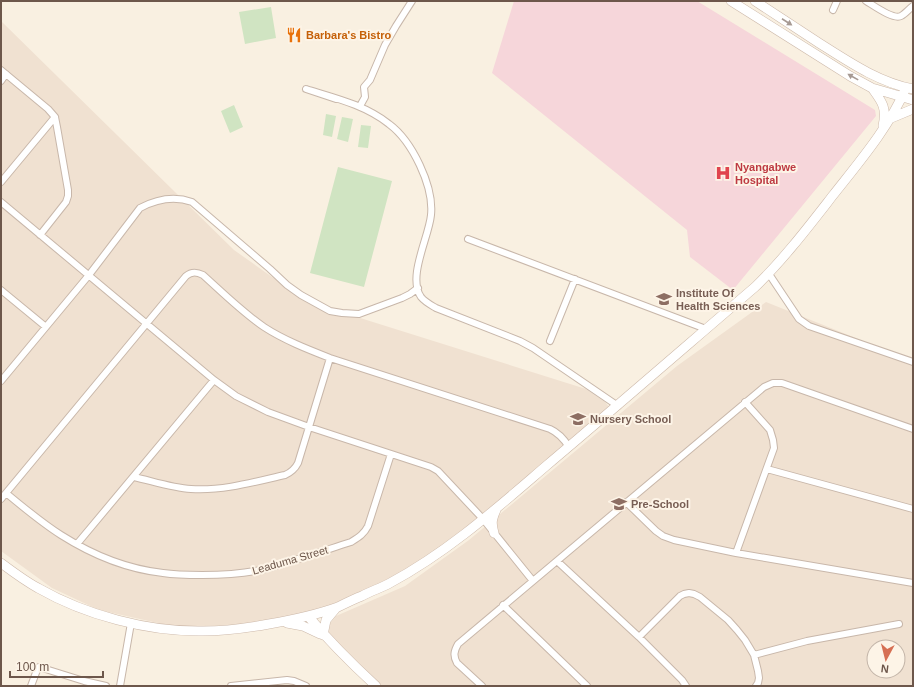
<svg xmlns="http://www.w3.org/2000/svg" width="914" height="687" viewBox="0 0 914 687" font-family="Arial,sans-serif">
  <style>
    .residential { fill: #f0e1d1; fill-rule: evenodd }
    .medical { fill: #f6d6da }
    .green { fill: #d0e4c2 }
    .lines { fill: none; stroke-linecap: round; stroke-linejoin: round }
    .street-casing { stroke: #c8b7aa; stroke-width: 8 }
    .secondary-casing { stroke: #cdb9aa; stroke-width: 10 }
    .street { stroke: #fff; stroke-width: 6 }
    .secondary { stroke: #fff; stroke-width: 9 }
    .oneway { fill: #a79a93 }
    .labels { text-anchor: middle; stroke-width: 4; stroke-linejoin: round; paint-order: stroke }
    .food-label { font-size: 11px; font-weight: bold; fill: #c56008; stroke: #fdf4e7; text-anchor: start }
    .health-label { font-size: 11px; font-weight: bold; fill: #be3a42; stroke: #fdf4e7; text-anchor: start }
    .education-label { font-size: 11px; font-weight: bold; fill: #785e54; stroke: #fdf4e7; text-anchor: start }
    .street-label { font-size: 11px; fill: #6d574b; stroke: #fdf4e7 }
  </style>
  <rect width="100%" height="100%" fill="#f9f0e1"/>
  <!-- residential -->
  <path class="residential" d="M 1,21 L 234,250 L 306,301 L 586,389 L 605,402 L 610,408 L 486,514 L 448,541 L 390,581 L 315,613 L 234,625 L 176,627 L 99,610 L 52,588 L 1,551 Z
    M 766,302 L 913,361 L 913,686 L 382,686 L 325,630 L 336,616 L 405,586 L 469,540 L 677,366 ZM 874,647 L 898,647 L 898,671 L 874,671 Z"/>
  <!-- medical -->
  <path class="medical" d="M 514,1 L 697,1 L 875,110 L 876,116 L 733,290 L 690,257 L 687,230 L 492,73 Z"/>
  <!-- green -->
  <path class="green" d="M 271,7 L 276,38 L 245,44 L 239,12 Z
    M 234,105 L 243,127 L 230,133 L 221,111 Z
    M 326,114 L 336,116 L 332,137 L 323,135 Z
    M 342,117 L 353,119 L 348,142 L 337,139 Z
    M 361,125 L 371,126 L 368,148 L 358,147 Z
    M 338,167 L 392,181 L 364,287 L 310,273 Z"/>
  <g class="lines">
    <defs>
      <path id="street" d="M 866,1 C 873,5 893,20 901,16 C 905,14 909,9 913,6
        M 833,10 L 837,1
        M 1,70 L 48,109 L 55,117 L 57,127 L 68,190 L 68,196 L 66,202 L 40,235
        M 1,81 L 6,74
        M 336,99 L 306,89 C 335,98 365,105 389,124 C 412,141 434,186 431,215 C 429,237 407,277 421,297 C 425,302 431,305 436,308 L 520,341 L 533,348 L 618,406
        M 360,106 L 365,97 L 364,87 L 370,80 L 385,45 L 396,26 L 412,1
        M 1,182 L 55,117
        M 1,202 L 214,380 L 236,396 L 268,412 L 309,427 L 431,467 L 438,471 L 483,519 L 533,581
        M 468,239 L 706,329
        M 769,274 L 799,319 L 809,326 L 913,362
        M 1,290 L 46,327
        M 550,341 L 575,279
        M 1,381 L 89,275 L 140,208 C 157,199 175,196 192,202 L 270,269 L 287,285 L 301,295 L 330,311 L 342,313 L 359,314 L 402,298 L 410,294 L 418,288
        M 767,469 L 913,509
        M 134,477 C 152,481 172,488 191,489 C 223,491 254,482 285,475 C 292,472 295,469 298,463 L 330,358
        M 6,493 C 24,508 42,523 61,535 C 91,554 127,569 163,573 C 176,575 189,575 202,575 C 223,575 244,574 265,569 C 294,561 323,551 351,542 C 359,537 364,534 368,526 L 391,454
        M 1,499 L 186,276 C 192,271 197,272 203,275 C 223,293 242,312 264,327 C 284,340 307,349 330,358 L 550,429 C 559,433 564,439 569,447
        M 626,502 L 656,531 L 663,536 L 674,540 L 736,553 L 913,583
        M 77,544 L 214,380
        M 736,553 L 774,448 L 773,440 L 770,430 L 745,402
        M 557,561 L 639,637 L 682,680 L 686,686
        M 503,605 L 587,686
        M 639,637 L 680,596 L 684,594 L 689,593 L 694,594 L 700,597 L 728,620 L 737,630 L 745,640 L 754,655 L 758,671 L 759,678 L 758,683 L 756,686
        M 754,655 L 807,641 L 899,624
        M 31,686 L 37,670 L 39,667 L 84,681 L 106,686
        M 120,686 L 131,623
        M 231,686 L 287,680 L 294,681 L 306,686
        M 482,686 L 457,663 C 453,656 454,651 458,644 L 764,387 L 773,383 L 782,383 L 913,429"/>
      <path id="secondary" d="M 731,1 L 850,76 L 872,88 L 913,100
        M 755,1 C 776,15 798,29 819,43 C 849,62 878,82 913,89
        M 872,88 C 882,102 887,107 883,126
        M 889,119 L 913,109
        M 494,533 C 491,523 492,519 496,510
        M 1,563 C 13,572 25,581 38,588 C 85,615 148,632 203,631 C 225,631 247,628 269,624 C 292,620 316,615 338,607 C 346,603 354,599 362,596 C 371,591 381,588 390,583 C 448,552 497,508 546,466 C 616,407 685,347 755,287 C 784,259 809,226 834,194 C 860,161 889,127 906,88
        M 308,616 C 329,641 352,664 376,686
        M 287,623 L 303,626 L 320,634
        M 323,635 L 326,620 L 336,608"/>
    </defs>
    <!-- street casing -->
    <use href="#street" class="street-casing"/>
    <!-- secondary casing -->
    <use href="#secondary" class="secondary-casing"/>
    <!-- street -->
    <use href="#street" class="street"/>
    <!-- secondary -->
    <use href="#secondary" class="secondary"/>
  </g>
  <!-- one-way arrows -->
  <defs><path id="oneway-solid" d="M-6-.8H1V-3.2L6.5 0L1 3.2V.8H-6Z"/></defs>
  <g class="oneway">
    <use href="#oneway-solid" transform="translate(787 22) rotate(33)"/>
    <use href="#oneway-solid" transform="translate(853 77) rotate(-151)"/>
  </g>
  <!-- icons -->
  <defs>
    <symbol id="restaurant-bare" viewBox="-9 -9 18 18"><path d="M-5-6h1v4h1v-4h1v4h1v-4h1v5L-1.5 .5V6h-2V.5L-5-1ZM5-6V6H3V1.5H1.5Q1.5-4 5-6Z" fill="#e8710a" stroke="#fdf4e7" stroke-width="2.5" paint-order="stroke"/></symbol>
    <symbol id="hospital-bare" viewBox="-9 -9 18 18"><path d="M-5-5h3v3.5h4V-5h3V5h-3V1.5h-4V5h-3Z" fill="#e0444e" stroke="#fdf4e7" stroke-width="2.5" paint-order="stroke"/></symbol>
    <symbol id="university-bare" viewBox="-9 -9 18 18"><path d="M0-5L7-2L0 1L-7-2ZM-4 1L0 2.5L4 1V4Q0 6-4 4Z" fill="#8d6e63" stroke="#fdf4e7" stroke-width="2.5" paint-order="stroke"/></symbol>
    <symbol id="school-bare" viewBox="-9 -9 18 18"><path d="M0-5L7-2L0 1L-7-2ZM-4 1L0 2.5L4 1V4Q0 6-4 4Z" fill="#8d6e63" stroke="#fdf4e7" stroke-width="2.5" paint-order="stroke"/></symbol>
  </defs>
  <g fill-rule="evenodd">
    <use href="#restaurant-bare" x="283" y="24" width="22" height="22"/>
    <use href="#hospital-bare" x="712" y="162" width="22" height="22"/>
    <use href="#university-bare" x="653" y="288" width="22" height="22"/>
    <use href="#school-bare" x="567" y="408" width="22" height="22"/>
    <use href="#school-bare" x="608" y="493" width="22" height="22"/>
  </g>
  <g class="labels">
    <!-- food labels -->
    <g class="food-label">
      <text x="306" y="39">Barbara's Bistro</text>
    </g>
    <!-- health labels -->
    <g class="health-label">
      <text x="735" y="171">Nyangabwe<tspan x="735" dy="13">Hospital</tspan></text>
    </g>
    <!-- education labels -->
    <g class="education-label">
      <text x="676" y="297">Institute Of<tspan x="676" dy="13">Health Sciences</tspan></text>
      <text x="590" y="423">Nursery School</text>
      <text x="631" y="508">Pre-School</text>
    </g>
    <!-- street labels -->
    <g class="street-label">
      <text transform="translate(290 560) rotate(-16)" y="4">Leaduma Street</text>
    </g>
  </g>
  <!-- border -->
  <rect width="914" height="687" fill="none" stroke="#6d574b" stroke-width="4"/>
  <!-- north arrow -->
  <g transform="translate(886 659) rotate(187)"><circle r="19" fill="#fdf4e7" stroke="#c3b5a9"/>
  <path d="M0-3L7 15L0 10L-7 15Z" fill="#d66f53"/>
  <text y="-6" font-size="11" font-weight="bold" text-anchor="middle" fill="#6d574b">N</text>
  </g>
  <!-- scale -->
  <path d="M10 671v6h93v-6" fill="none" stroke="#6d574b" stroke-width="2"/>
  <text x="16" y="671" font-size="12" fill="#6d574b" stroke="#fdf4e7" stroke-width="3" paint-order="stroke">100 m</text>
</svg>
